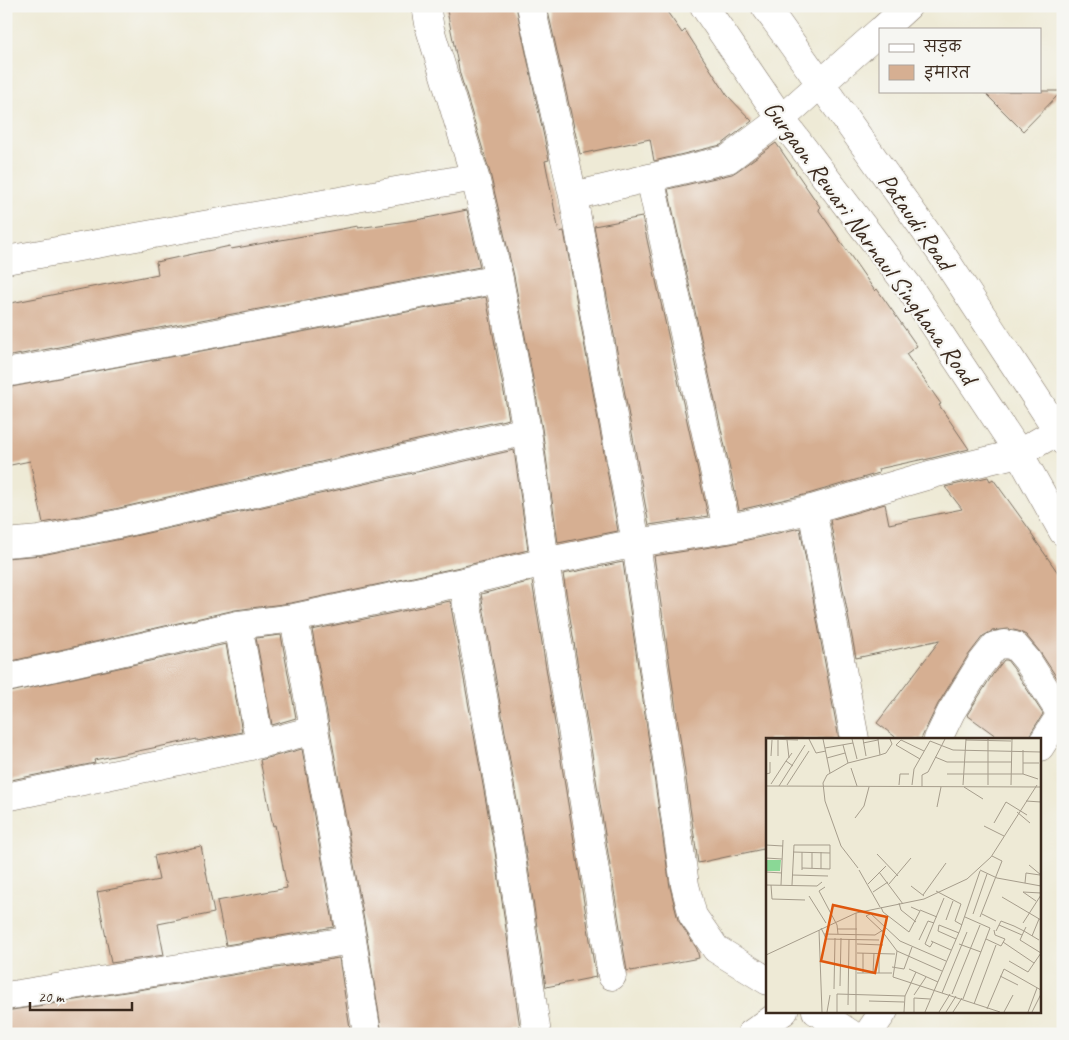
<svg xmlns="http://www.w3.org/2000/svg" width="1069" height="1040" viewBox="0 0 1069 1040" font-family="Caveat,'Playpen Sans Deva',sans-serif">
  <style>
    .building { fill: #d6af92 }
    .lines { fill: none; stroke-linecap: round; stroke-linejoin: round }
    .minor-casing { stroke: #7a6d5e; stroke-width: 29 }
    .primary-casing { stroke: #7a6d5e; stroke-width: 29 }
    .minor { stroke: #fff; stroke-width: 28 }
    .primary { stroke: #fff; stroke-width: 28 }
    .labels { text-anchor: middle; stroke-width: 4.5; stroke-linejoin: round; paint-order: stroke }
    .street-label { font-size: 25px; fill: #3b2a1e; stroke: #f6f6f2 }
    .inset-road { fill: none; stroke: #a69d8c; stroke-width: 1 }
    .view { fill: #df570d; fill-opacity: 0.15; stroke: #df570d; stroke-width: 2.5 }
    .inset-edge { fill: none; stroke: #3b2a1e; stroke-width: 2.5 }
  </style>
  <rect width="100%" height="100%" fill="#f6f6f2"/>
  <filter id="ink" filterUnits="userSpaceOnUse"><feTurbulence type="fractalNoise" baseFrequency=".02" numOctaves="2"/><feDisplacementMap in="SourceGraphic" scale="10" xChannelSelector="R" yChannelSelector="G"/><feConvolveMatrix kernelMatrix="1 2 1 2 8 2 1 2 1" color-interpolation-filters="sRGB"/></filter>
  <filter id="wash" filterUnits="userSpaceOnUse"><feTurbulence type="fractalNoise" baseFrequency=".0096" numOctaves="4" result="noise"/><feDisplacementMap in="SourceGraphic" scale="20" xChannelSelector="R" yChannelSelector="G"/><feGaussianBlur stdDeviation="1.12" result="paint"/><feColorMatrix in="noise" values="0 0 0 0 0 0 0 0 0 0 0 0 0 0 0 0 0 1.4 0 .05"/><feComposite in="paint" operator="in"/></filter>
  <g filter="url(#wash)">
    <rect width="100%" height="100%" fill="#eeead6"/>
    <g id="blocks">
      <!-- building -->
      <path class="building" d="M 446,6 L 516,6 L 549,160 L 545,161 L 559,232 L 564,231 L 618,531 L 558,543 L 542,428 L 514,276 L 490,173 L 460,74 Z
        M 552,6 L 663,6 L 682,33 L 685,30 L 727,95 L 752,121 L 721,145 L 654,161 L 650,139 L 580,154 L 547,7 Z
        M 983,91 L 1062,91 L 1023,131 Z
        M 776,143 L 820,207 L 818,209 L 875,291 L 877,289 L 917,346 L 906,354 L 941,404 L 939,405 L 969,449 L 924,460 L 924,459 L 878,469 L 879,473 L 808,494 L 739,510 L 668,189 L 732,174 L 737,171 Z
        M 467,210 L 480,267 L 6,357 L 6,304 L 158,274 L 156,262 L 230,246 L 231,249 L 358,226 L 358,228 L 422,219 Z
        M 642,217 L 708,516 L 649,525 L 594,226 Z
        M 486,297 L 509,419 L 115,509 L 43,523 L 30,461 L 6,466 L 6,388 Z
        M 514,450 L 528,550 L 460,567 L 291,603 L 235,610 L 12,661 L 6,631 L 6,558 L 42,555 L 121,539 Z
        M 988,477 L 990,481 L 993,479 L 1032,533 L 1031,534 L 1063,580 L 1063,687 L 1040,652 L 1026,635 L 1018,631 L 1008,629 L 992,631 L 983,636 L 967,657 L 938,704 L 921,739 L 898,739 L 877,723 L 940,640 L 856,658 L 830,520 L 885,504 L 889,524 L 962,509 L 945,487 Z
        M 800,528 L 839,739 L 768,739 L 768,848 L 698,863 L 654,556 L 730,544 Z
        M 623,562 L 670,887 L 678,920 L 697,949 L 699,958 L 631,971 L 631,970 L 627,971 L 563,574 Z
        M 532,581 L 596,977 L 546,987 L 525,847 L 481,594 Z
        M 450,601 L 495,852 L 520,1028 L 493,1034 L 382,1034 L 367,937 L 312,630 Z
        M 281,635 L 296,718 L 272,725 L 256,638 Z
        M 226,644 L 242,732 L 197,741 L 197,739 L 94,760 L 95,763 L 6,781 L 6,693 Z
        M 1004,660 L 1007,660 L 1014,669 L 1043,714 L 1027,739 L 1000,739 L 967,715 L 993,674 Z
        M 302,749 L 334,927 L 226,945 L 217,901 L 287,888 L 275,825 L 273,826 L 260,760 Z
        M 201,846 L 214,913 L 158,924 L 164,955 L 111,963 L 97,892 L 159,880 L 154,856 Z
        M 339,958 L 350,1029 L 329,1034 L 6,1034 L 6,1011 Z"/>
    </g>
  </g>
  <g filter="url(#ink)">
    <use href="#blocks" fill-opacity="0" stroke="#7a6d5e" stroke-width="1"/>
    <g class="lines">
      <defs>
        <path id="minor" d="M 426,6 L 430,29 L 475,177 L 499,279 L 527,431 L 545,562 L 612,976
          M 531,6 L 573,196 L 636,543 L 685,885 L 693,916 L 716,949 L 768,981
          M 883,29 L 908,6
          M 650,178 L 727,529
          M 573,196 L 728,159 L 781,119 L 880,31
          M 6,260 L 475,177
          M 6,373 L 499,279
          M 812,509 L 855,739
          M 6,543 L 39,540 L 118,524 L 527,431
          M 463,582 L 510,850 L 537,1034
          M 294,618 L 352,940 L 367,1034
          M 238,625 L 260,744
          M 6,678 L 238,625 L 294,618 L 463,582 L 545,562 L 636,543 L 727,529 L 812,509 L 933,474 L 1019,453 L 1058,431
          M 938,739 L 951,712 L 980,665 L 995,646 L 1005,644 L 1015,646 L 1027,660 L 1061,714
          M 1040,747 L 1063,711
          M 6,797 L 260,744 L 314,730
          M 6,996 L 352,940
          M 816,1011 L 851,1034
          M 751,1034 L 784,1011
          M 868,1034 L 884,1011"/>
        <path id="primary" d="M 704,6 L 781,119 L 909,287 L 1019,453 L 1063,532
          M 765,6 L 939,250 L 1058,431 L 1063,441"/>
      </defs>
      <!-- minor casing -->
      <use href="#minor" class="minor-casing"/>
      <!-- primary casing -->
      <use href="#primary" class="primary-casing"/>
      <!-- minor -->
      <use href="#minor" class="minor"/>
      <!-- primary -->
      <use href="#primary" class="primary"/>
    </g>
  </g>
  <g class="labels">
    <!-- street labels -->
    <g class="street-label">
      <text transform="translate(917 221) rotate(55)" y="9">Pataudi Road</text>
      <text transform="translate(871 242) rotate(54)" y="9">Gurgaon Rewari Narnaul Singhana Road</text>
    </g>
  </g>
  <!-- overview -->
  <g transform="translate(766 738)">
    <rect width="275" height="275" fill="#eeead6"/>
    <path d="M 0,122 L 15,122 L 14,133 L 0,133 Z" fill="#8ad896"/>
    <path class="inset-road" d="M 1,1 L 32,2M 43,1 L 50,15 L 60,13M 57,1 L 64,35M 86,1 L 91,21M 97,1 L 100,18M 21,2 L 23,20M 200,2 L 245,3M 97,5 L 112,2M 77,7 L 82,25M 59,10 L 87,5M 257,12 L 257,36M 26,15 L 20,23 L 27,28M 114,17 L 120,15 L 126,6 L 124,1M 5,18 L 6,2M 12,18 L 12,2M 169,19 L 181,24 L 246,24M 61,20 L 79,15M 154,21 L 130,7 L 135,2 L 158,13M 257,25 L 273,25M 85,30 L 91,48M 0,36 L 4,35 L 4,24M 181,36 L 257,36 L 272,41M 5,46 L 20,23M 21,47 L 43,13M 133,47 L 134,36 L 143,36M 146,47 L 148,31 L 164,3 L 187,12 L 275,14M 197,47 L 200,1M 222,47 L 222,1M 245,47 L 246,1M 0,48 L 275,49M 13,48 L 39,7M 156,49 L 156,37 L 162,34 L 179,1M 198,49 L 217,61M 260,63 L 275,64M 171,69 L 175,49M 251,74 L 264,85M 89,80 L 98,68 L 103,49M 228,85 L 240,64 L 261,77M 218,88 L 238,98M 0,107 L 17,108M 27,114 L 64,115M 55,114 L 55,131M 111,116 L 132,138M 0,120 L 16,121M 263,127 L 275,137M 46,130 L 46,114M 92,130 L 75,108 L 59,63 L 57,45 L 61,37 L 82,25 L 114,17 L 112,1M 36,132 L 36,114M 93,132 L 114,169M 214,132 L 231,140 L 275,148M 0,134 L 16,135M 113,134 L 137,166M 26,137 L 62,138M 259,145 L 260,135 L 274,137M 102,146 L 120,128M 123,146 L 145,120M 0,147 L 51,148 L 56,144M 5,147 L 6,161 L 39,162M 15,147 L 17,102M 26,147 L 28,107 L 64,107 L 64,131 L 36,130M 145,148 L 158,158M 59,149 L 53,153 L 71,187 L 72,196M 170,153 L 195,166 L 189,183 L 196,187M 107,154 L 122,144M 257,154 L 275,155M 257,154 L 270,163M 157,157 L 180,125M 43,158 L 60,185M 236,159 L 275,182M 133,165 L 135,172 L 150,184M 115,169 L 117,174 L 143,194 L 154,173 L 145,169M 154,172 L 171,179M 104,175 L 134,203 L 180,223M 104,176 L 100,178 L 116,193 L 131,213 L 176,233M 207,176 L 221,136M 216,176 L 230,183M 214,179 L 236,123 L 226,118M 180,182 L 187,163M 257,185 L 275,157M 233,187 L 256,197M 260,189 L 258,193 L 273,202M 55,190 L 58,196 L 109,197 L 117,192M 71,191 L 91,191M 53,192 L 56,274M 230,193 L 235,183 L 248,188 L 258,193 L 254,202 L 275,215M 58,196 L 60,201 L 113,202M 266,198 L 273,181M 190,201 L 172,193 L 173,187 L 193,195M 220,201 L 235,208 L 239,201 L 229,197 L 228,192M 153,202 L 162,183 L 168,185M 165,203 L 185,212M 167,204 L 164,209 L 159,206 L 178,160M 237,204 L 268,225M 91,206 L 117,207M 193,206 L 215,214M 131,213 L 127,239 L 234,274M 91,215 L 129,216M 97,215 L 97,235M 113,216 L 113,235M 0,217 L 90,175 L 158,161 L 201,141 L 225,119 L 271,47M 243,223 L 262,234 L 275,215M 126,229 L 138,231 L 146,209M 143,231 L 172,244M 91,235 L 126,235M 107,235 L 108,215M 234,238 L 252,247M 74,248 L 75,200M 68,251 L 69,200M 176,255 L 201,194M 186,256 L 214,187M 148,257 L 160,239M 197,261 L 224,190 L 199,179M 103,263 L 138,264M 208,266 L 230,207M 82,267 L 83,201M 221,271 L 238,231 L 275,252M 61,274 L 64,257M 71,274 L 71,256 L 139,258M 90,274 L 90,175M 138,274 L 139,258 L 150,234M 148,274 L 148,260 L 164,261M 159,274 L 194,192 L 214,133M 173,274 L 184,256M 180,274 L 190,258M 187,274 L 196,260M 238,274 L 247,257M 262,274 L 271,250M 266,274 L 275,256"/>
    <path class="view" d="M 67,167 L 121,179 L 109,235 L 55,223 Z"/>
    <rect width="275" height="275" class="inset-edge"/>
  </g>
  <!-- margin -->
  <rect width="1069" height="1040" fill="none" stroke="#f6f6f2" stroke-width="25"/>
  <!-- legend -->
  <rect x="879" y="28" width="162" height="65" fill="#f6f6f2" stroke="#aba49d"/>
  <rect x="889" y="44" width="25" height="8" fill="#ffffff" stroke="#aba49d"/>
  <text x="924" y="52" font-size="15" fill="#3b2a1e">सड़क</text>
  <rect x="889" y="65" width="25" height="15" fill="#d6af92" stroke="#aba49d"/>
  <text x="924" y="78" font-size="15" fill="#3b2a1e">इमारत</text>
  <!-- scale -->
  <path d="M30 1002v8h102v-8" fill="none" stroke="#3b2a1e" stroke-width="2.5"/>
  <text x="38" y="1002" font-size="15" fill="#3b2a1e" stroke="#f6f6f2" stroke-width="4" paint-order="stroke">20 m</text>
</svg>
